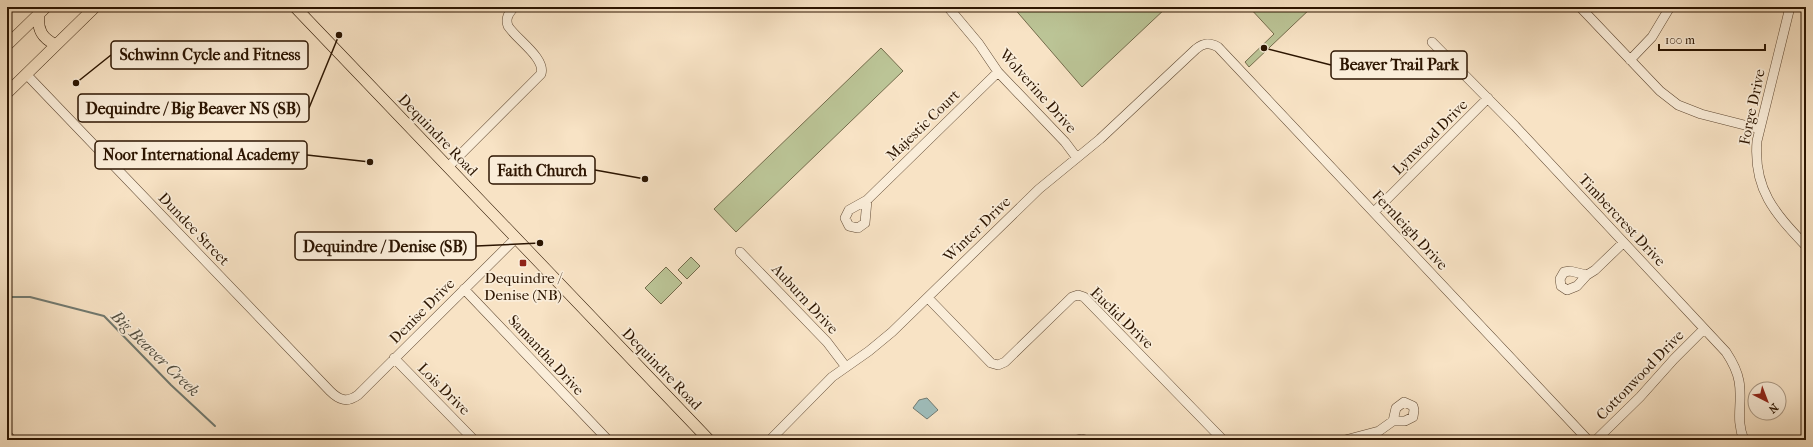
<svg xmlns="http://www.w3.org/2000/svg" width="1813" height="447" viewBox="0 0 1813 447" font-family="'IM FELL French Canon',serif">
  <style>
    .green { fill: #bbc496; stroke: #746c4c }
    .water { fill: #9fbdbb; stroke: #717a71 }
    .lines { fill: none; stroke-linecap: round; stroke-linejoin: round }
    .stream { stroke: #717a71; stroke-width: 2 }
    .minor-casing { stroke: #5f4832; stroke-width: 10 }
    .major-casing { stroke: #2c1501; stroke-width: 12 }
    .minor { stroke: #faedd9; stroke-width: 9 }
    .major { stroke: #f8e3c5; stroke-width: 11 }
    .poi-dot { fill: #8f2418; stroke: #faedd9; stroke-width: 1.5 }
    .labels { text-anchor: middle; stroke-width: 3.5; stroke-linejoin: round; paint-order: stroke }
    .street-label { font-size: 15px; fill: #2c1501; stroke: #faedd9 }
    .poi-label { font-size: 15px; fill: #2c1501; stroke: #faedd9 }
    .water-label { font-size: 16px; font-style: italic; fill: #545042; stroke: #faedd9 }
    .leader { fill: none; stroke: #2c1501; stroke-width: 1.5 }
    .callout-dot { fill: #2c1501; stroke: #faedd9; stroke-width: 1.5 }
    .callout { fill: #faedd9; stroke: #2c1501; stroke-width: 1.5 }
    .callout-label { font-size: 16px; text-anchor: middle; font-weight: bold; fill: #2c1501 }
  </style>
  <rect width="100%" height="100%" fill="#f8e3c5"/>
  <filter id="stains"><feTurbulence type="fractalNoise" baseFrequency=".005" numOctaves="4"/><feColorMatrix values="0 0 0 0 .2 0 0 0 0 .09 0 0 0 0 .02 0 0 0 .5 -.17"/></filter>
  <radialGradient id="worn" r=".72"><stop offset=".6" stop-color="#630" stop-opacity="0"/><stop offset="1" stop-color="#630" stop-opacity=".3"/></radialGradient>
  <!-- green -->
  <path class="green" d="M 1013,7 L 1167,7 L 1082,87 Z
    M 1249,7 L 1312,7 L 1249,67 L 1245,62 L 1274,34 Z
    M 881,48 L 903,71 L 736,232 L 714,209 Z
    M 691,257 L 700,266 L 687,279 L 678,270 Z
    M 666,267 L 682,283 L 661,304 L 645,288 Z"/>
  <!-- water -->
  <path class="water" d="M 927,398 L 938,410 L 927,419 L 913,408 L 919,400 Z"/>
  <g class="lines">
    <!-- stream -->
    <path class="stream" d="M 7,294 L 11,297 L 30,297 L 104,316 L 171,385 L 215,426"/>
    <defs>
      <path id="minor" d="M 948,7 L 979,44 L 998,72 L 1065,142 L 1077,158
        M 1580,7 L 1660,91 L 1678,105 L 1701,114 L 1760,129
        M 1790,7 L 1757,141 C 1753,190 1775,213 1806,246
        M 1432,42 L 1515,126 L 1726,352 C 1732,361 1737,370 1739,381 C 1743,402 1735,419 1744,440
        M 1630,60 L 1652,37 L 1670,7
        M 26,74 L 330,391 C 339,400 347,403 358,395 L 516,238
        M 448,167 L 541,74 C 546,58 516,39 508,26 C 505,18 509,13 514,7
        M 867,200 L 865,223 L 858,228 L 849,226 L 845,218 L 849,210 L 867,200 L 998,72
        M 1374,212 L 1488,98
        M 740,252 L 827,342 L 846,367
        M 1570,271 L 1587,275 L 1577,286 L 1567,290 L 1561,286 L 1560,279 L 1564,272 Z
        M 1587,275 L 1595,270 L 1623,243
        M 464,289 L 608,440
        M 928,298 L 991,363 L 998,365 L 1005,362 L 1072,297 L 1078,295 L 1084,297 L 1223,440
        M 394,358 L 474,440
        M 1404,402 L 1413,406 L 1414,410 L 1413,417 L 1405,421 L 1393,421 L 1396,408 Z
        M 7,435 L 12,440
        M 770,440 L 832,377 L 869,351 L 892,332 L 1039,189 L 1100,139 L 1196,49 C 1203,43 1209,42 1218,47 L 1588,440
        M 1077,440 L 1082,439 L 1086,440
        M 1345,440 L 1379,431 L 1393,421
        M 1596,440 L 1640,397 L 1674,359 L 1704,329"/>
      <path id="major" d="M 295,7 L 709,440
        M 39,14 C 37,30 42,38 56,45
        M 7,45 L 46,7
        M 7,93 L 95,7"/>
    </defs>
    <!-- minor casing -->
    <use href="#minor" class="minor-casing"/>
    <!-- major casing -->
    <use href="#major" class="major-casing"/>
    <!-- minor -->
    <use href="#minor" class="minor"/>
    <!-- major -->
    <use href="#major" class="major"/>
  </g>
  <!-- markers -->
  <rect class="poi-dot" x="519" y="259" width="8" height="8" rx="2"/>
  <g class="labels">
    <!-- street labels -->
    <g class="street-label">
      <text transform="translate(1038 91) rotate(48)" y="5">Wolverine Drive</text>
      <text transform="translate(1752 107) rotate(-78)" y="5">Forge Drive</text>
      <text transform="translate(923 125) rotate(-44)" y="5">Majestic Court</text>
      <text transform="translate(438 135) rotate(46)" y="5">Dequindre Road</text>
      <text transform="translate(1430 137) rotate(-45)" y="5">Lynwood Drive</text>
      <text transform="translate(1622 220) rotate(47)" y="5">Timbercrest Drive</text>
      <text transform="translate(194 229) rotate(46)" y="5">Dundee Street</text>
      <text transform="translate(977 229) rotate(-44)" y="5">Winter Drive</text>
      <text transform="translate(1410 230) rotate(47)" y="5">Fernleigh Drive</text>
      <text transform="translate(805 299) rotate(47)" y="5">Auburn Drive</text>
      <text transform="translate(422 311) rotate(-45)" y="5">Denise Drive</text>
      <text transform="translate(1122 318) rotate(44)" y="5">Euclid Drive</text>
      <text transform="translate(546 355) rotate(47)" y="5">Samantha Drive</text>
      <text transform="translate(662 369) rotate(46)" y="5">Dequindre Road</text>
      <text transform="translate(1640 375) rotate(-46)" y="5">Cottonwood Drive</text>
      <text transform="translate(444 389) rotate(45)" y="5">Lois Drive</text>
    </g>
    <!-- poi labels -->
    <g class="poi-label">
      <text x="523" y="283">Dequindre /<tspan x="523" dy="17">Denise (NB)</tspan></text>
    </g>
    <!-- water labels -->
    <g class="water-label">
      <text transform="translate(156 353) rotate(44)" y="6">Big Beaver Creek</text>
    </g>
  </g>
  <!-- callouts -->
  <path class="leader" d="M76 83L111 55M1264 48L1331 65M339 35L309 108M370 162L307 155M645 179L595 170M540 243L476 246"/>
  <g class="callout-dot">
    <circle cx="76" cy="83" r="4"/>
    <circle cx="1264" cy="48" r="4"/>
    <circle cx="339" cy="35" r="4"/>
    <circle cx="370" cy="162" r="4"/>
    <circle cx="645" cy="179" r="4"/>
    <circle cx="540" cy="243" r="4"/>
  </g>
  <g class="callout">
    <rect x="111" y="41" width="197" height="28" rx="4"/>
    <rect x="1331" y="51" width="136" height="28" rx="4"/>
    <rect x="78" y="94" width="231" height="28" rx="4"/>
    <rect x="95" y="141" width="212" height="28" rx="4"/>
    <rect x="489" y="156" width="106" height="28" rx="4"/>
    <rect x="295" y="232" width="181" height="28" rx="4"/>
  </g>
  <g class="callout-label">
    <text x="210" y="60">Schwinn Cycle and Fitness</text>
    <text x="1399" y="70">Beaver Trail Park</text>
    <text x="193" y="114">Dequindre / Big Beaver NS (SB)</text>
    <text x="201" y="160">Noor International Academy</text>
    <text x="542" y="176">Faith Church</text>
    <text x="385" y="252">Dequindre / Denise (SB)</text>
  </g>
  <!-- margin -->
  <rect width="1813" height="447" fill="none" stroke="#f8e3c5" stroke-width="24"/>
  <rect x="8" y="8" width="1797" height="431" fill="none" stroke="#2c1501" stroke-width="2"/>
  <rect x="12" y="12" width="1789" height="423" fill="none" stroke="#2c1501"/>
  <!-- north arrow -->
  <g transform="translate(1767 401) rotate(138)"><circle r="19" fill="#faedd9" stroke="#a89783"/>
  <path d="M0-3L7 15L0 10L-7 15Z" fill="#8f2418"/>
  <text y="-6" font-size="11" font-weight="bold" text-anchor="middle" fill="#2c1501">N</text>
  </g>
  <!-- scale -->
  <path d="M1659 44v6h106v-6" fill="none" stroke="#2c1501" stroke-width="2"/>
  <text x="1665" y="44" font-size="12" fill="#2c1501" stroke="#faedd9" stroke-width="3" paint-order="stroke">100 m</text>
  <rect width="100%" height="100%" filter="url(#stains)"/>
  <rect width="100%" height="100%" fill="url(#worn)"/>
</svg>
